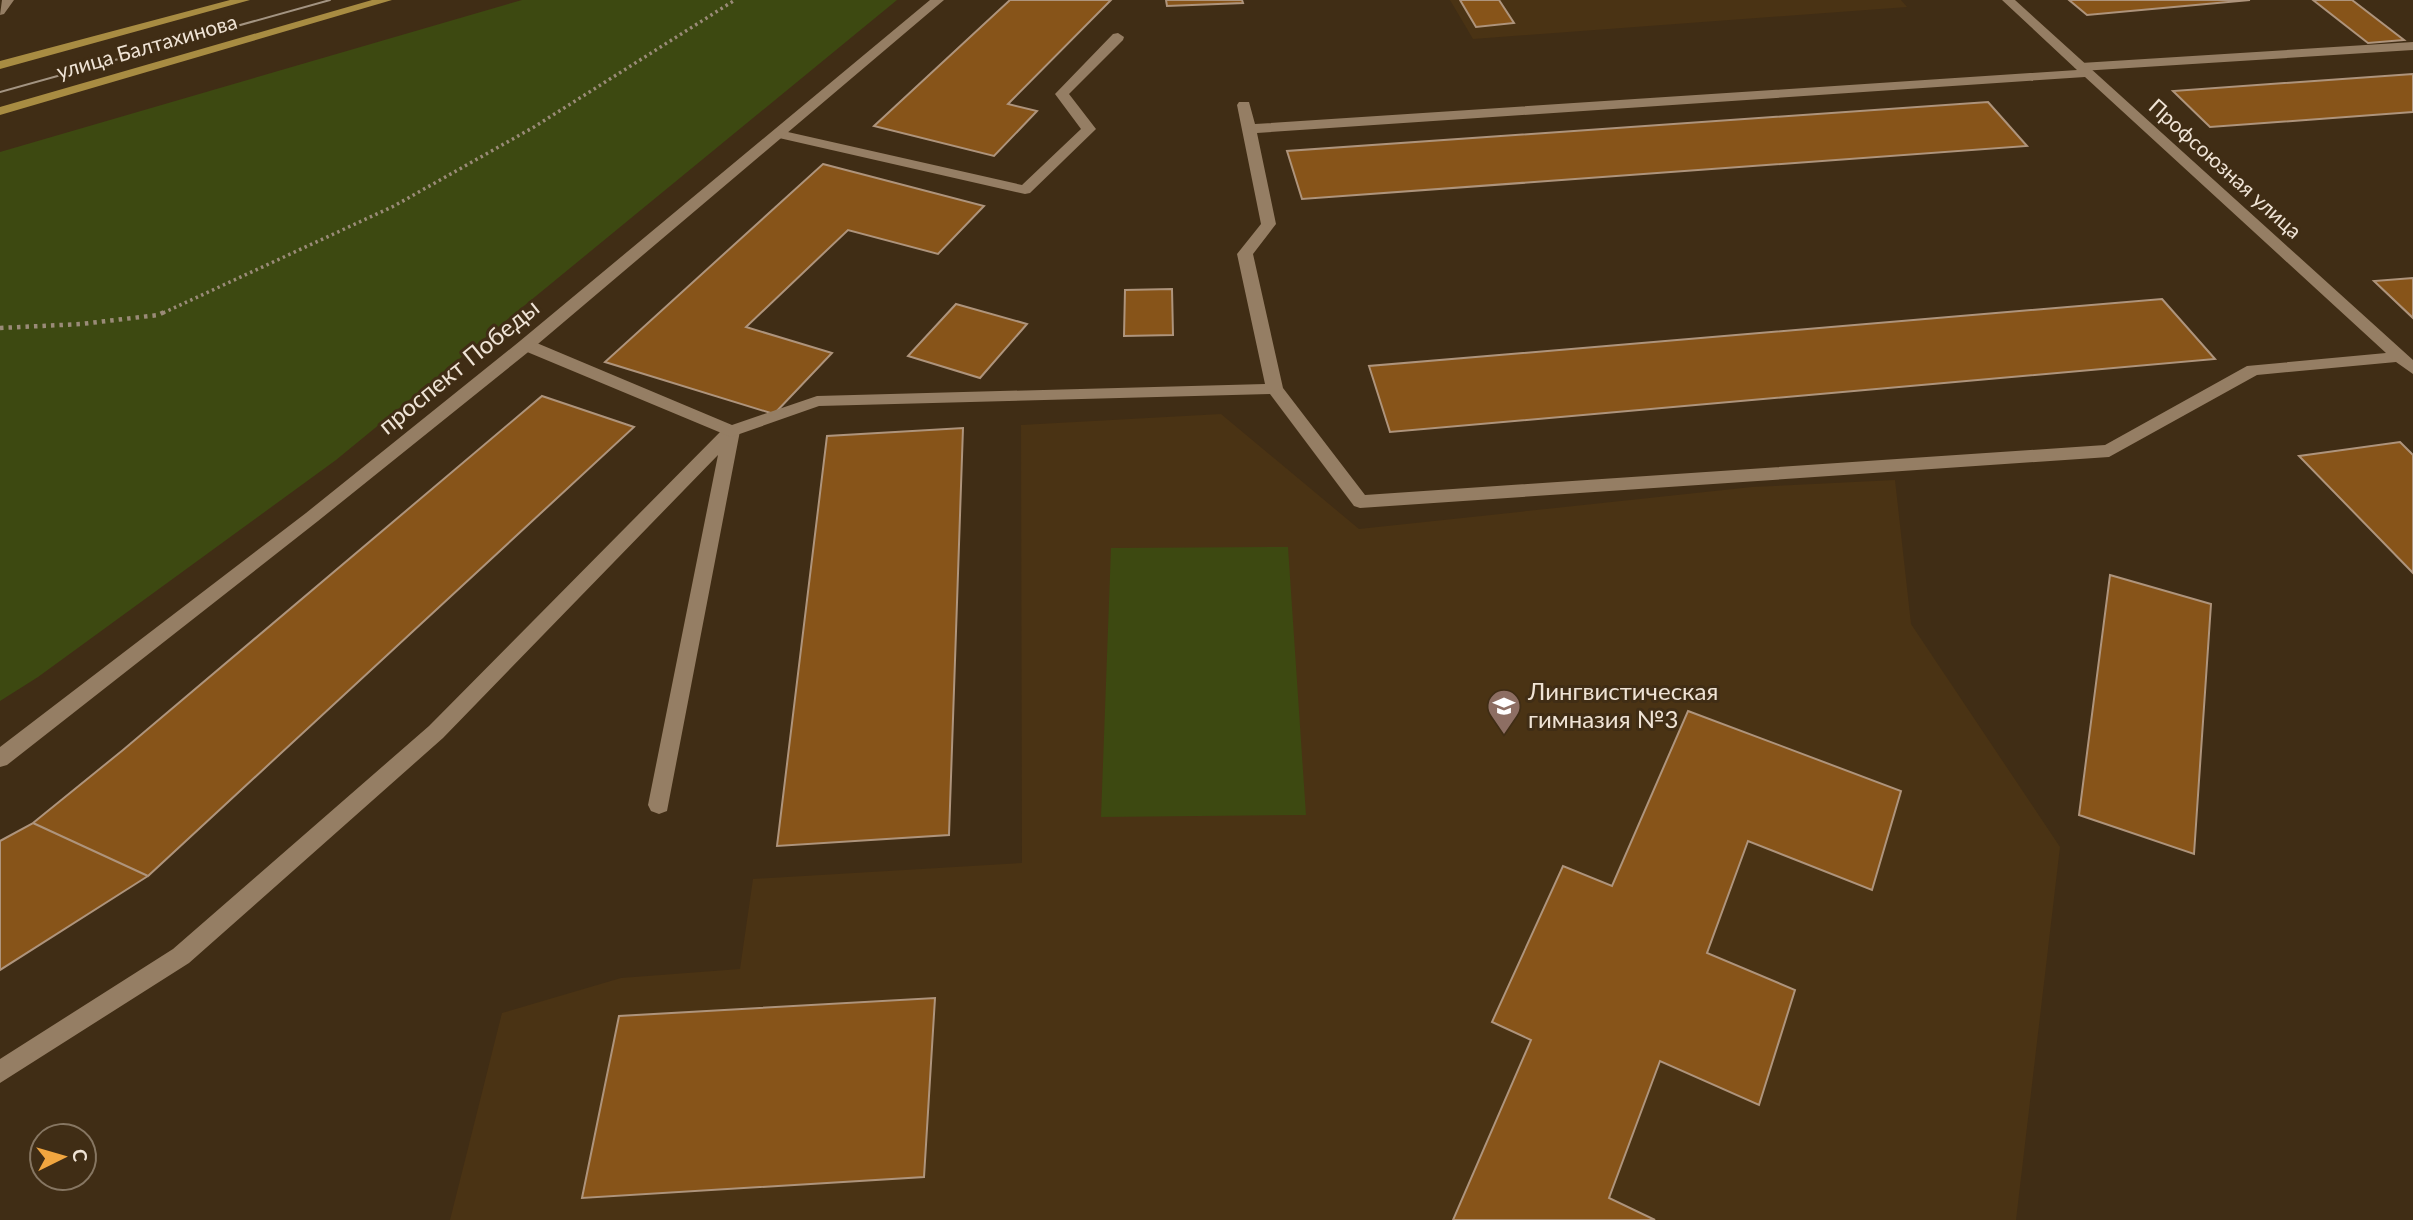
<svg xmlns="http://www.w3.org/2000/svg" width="2413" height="1220" viewBox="0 0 2413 1220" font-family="Lato,sans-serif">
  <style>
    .built { fill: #4a3314 }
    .green { fill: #3d4911 }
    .building { fill: #875419; stroke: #ae947c; stroke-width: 2 }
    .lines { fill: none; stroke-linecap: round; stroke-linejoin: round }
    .path-far1 { stroke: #9a8b78; stroke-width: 3.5; stroke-dasharray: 2.5 3.5; stroke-linecap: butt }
    .path { stroke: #9a8b78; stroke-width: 4.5; stroke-dasharray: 3.5 5; stroke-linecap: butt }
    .service { fill: #957e64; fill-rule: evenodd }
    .minor { fill: #957e64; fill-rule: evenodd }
    .tertiary { fill: #957e64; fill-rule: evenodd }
    .primary { fill: #a88c42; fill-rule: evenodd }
    .tram { stroke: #a39482; stroke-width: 2 }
    .labels { text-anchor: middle; stroke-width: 6; stroke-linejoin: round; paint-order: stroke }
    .far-street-label { font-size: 21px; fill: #efe3d5; stroke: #402d15 }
    .street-label { font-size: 24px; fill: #efe3d5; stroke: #402d15 }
    .poi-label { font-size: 24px; fill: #efe3d5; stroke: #402d15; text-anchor: start }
  </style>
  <rect width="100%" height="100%" fill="#402d15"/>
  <!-- built -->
  <path class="built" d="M 1450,0 L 1901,0 L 1907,7 L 1473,39 Z
    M 1221,414 L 1359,529 L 1752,487 L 1895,480 L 1911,624 L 2060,847 L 2016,1220 L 450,1220 L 502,1013 L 621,978 L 740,969 L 753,879 L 1022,863 L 1021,425 Z"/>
  <!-- green -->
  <path class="green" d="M 522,0 L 897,0 L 336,460 L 38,677 L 0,701 L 0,152 Z
    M 1288,547 L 1306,815 L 1101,817 L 1111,548 Z"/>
  <!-- building -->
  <path class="building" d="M 1010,0 L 1111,0 L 1008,104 L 1037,111 L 994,156 L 874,126 Z
    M 1166,0 L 1242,0 L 1243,3 L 1167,6 Z
    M 1460,0 L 1499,0 L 1514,23 L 1476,27 Z
    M 2069,0 L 2250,0 L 2087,15 Z
    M 2313,0 L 2352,0 L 2404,40 L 2368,43 Z
    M 2413,74 L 2413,112 L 2210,127 L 2173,91 Z
    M 1988,102 L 2027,146 L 1302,199 L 1287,151 Z
    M 823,164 L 984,206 L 938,254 L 848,230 L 746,327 L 832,353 L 774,414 L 605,362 Z
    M 2413,278 L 2413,318 L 2374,281 Z
    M 1172,289 L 1173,335 L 1124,336 L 1125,290 Z
    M 2162,299 L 2215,359 L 1390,432 L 1369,366 Z
    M 956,304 L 1027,324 L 980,378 L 908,356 Z
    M 542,396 L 634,427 L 148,876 L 33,823 L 123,750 Z
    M 963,428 L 949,835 L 777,846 L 827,436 Z
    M 2400,442 L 2413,455 L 2413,573 L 2299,456 Z
    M 2110,575 L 2211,604 L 2194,854 L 2079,815 Z
    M 1688,711 L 1901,791 L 1872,890 L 1748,841 L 1707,953 L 1795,990 L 1759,1105 L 1660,1061 L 1609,1198 L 1655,1220 L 1453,1220 L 1531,1040 L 1492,1022 L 1563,866 L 1612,886 Z
    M 33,823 L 148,876 L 0,970 L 0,841 Z
    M 935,998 L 924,1177 L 582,1198 L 619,1016 Z"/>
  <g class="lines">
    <!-- path-far1 -->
    <path class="path-far1" d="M 163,313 L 394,206 L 534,127 L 735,0"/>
    <!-- path -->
    <path class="path" d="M 0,328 L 81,324 L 158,315 L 166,311"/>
    <!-- service -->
    <path class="service" d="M 1118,33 L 1124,37 L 1123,40 L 1069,94 L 1096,129 L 1030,193 L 1025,194 L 779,138 L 772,134 L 779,130 L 1022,185 L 1081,129 L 1055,94 L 1113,34 Z
      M 2413,42 L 2413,50 L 2081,71 L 2074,67 L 2081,63 Z
      M 731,425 L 740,431 L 667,811 L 659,814 L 651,811 L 648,805 L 718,455 L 443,738 L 189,963 L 0,1083 L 0,1059 L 173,949 L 429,726 L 725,427 Z"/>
    <!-- minor -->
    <path class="minor" d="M 2,0 L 14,0 L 4,14 L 0,15 Z
      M 2002,0 L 2015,0 L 2413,360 L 2413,374 L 2396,362 L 2257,375 L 2109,457 L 1360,508 L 1354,506 L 1270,394 L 819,406 L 731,437 L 520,349 L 518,345 L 526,340 L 532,341 L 732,425 L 817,396 L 1265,384 L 1237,254 L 1261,224 L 1237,105 L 1239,102 L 1249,102 L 1255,124 L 2077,70 ZM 2085,77 L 2386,353 L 2247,366 L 2105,445 L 1365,495 L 1283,388 L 1253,254 L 1276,224 L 1257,133 Z"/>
    <!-- tertiary -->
    <path class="tertiary" d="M 930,0 L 944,0 L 532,349 L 318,521 L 7,765 L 0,767 L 0,747 L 306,513 L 520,341 Z"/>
    <!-- primary -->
    <path class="primary" d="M 230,0 L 250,0 L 0,69 L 0,61 Z
      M 372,0 L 392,0 L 0,115 L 0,107 Z"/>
    <!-- tram -->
    <path class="tram" d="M 0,92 L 330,0"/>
  </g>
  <!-- icons -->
  <defs>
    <symbol id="school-pin" viewBox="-11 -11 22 30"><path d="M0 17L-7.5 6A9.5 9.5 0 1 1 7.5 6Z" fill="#8d6e63" stroke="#402d15"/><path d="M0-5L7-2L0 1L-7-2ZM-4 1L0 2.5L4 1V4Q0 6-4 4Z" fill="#fff"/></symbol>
  </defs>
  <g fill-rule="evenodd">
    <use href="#school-pin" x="1485" y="687" width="38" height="52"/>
  </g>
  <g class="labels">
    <!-- far-street labels -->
    <g class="far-street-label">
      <text transform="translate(147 47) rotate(-16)" y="7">улица Балтахинова</text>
      <text transform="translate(2225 169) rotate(42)" y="7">Профсоюзная улица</text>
    </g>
    <!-- street labels -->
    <g class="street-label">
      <text transform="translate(459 367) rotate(-39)" y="8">проспект Победы</text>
    </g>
    <!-- poi labels -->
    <g class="poi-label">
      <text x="1528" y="700">Лингвистическая<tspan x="1528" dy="28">гимназия №3</tspan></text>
    </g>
  </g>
  <!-- north arrow -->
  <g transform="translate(63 1157) rotate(85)"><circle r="33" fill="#402d15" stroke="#867662" stroke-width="2"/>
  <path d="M0-5L12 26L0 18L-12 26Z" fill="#f1a640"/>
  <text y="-10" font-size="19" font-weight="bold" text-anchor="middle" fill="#efe3d5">С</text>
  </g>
</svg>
